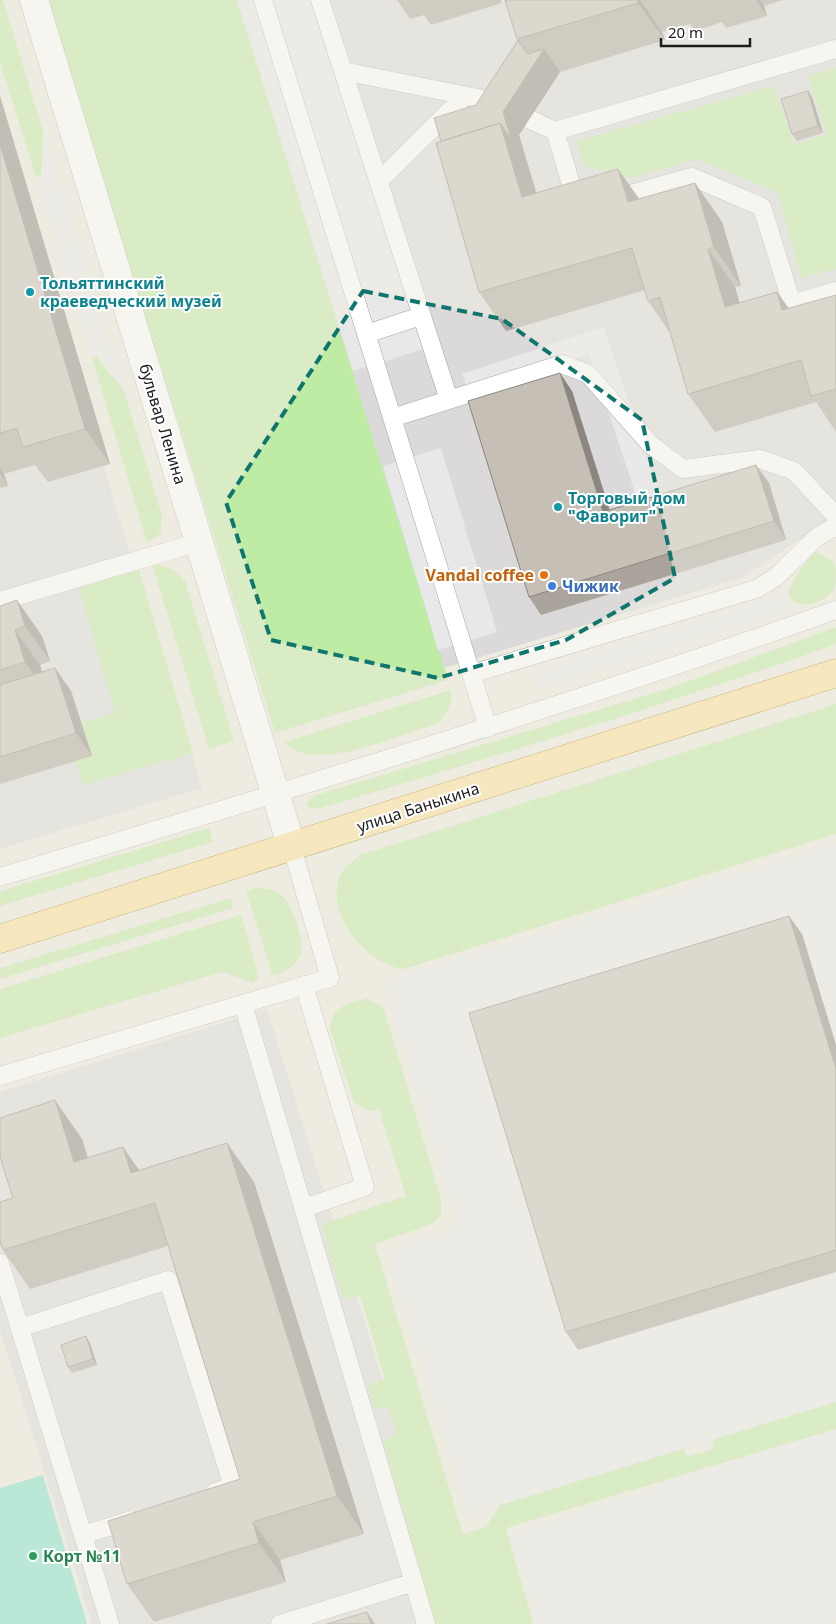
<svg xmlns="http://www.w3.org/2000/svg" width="836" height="1624" viewBox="0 0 836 1624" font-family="'Noto Sans',sans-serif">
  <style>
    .residential { fill: #dbd9d9 }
    .grass { fill: #beeca4 }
    .pitch { fill: #7be2c8 }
    .parking { fill: #e8e8e8 }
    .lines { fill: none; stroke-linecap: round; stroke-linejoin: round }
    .service-casing { stroke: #a3a3a3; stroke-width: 19 }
    .tertiary-casing { stroke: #a3a3a3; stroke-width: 29 }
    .primary-casing { stroke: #957800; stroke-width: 29 }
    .service { stroke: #fff; stroke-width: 18 }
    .tertiary { stroke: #fff; stroke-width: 28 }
    .primary { stroke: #ffe096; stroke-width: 28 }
    .wall { fill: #aaa49c }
    .shaded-wall { fill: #8b867f }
    .building { fill: #c6bfb5; stroke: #8b867f }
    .marked { fill: none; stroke: #0f766e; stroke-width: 4; stroke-dasharray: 10 6; stroke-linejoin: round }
    .culture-dot { fill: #0f9aa8; stroke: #fff; stroke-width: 2 }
    .food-dot { fill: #e8710a; stroke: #fff; stroke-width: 2 }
    .shop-dot { fill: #3f7fe0; stroke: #fff; stroke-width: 2 }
    .leisure-dot { fill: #2e9e5b; stroke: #fff; stroke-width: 2 }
    .labels { text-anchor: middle; stroke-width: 4; stroke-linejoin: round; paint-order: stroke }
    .culture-label { font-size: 16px; font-weight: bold; fill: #0d838f; stroke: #fff; text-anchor: start }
    .street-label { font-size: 16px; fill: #1c1c1c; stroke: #fff }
    .food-label { font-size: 16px; font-weight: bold; fill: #c56008; stroke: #fff; text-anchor: end }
    .shop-label { font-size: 16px; font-weight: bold; fill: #366cbe; stroke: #fff; text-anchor: start }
    .leisure-label { font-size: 16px; font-weight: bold; fill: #27864d; stroke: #fff; text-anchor: start }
  </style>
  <rect width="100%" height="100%" fill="#eeece1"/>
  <!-- residential -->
  <path class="residential" d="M 237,0 L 836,0 L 836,530 L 799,540 L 741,578 L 444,668 Z
    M 0,128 L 202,788 L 0,849 Z
    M 267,1009 L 459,1624 L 92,1624 L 0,1330 L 0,1092 Z"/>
  <!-- grass -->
  <path class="grass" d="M 0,0 L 3,0 L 44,134 L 41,175 L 36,177 L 0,62 Z
    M 47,0 L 237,0 L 448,680 L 275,733 Z
    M 836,68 L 836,269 L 801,278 L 778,193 L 697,159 L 630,178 L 584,166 L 576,141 L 774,86 L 794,144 L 827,135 L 808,76 Z
    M 98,356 L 100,362 L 123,388 L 162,515 L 161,533 L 147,543 L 92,358 Z
    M 815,551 L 835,563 C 836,570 836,581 835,587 C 827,603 795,615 788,592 L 800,570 Z
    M 152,564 C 167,566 176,569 185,581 L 234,741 L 209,749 Z
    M 139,570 L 193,753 L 83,785 L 66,727 L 115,713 L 79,588 Z
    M 836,627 L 836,644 C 666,706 492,757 318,809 L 308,807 L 307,803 L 313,796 L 670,688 Z
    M 451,690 C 453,705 447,714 436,724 C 403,734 327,767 297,751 C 292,749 288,745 284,742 Z
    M 836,704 L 836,834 L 404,969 C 364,965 317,905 345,868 C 349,863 356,859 360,855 Z
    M 209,828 L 213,842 L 0,906 L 0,891 Z
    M 255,888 C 279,887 289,899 296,921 C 306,949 304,966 273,976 L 246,891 Z
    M 231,898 L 233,908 L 0,979 L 0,968 Z
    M 241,915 L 259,977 L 253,983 L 222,972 L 0,1038 L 0,989 Z
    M 367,998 L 379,1004 L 384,1009 L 441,1199 C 443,1211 442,1217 432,1224 L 375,1244 L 463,1534 L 486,1527 L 505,1498 L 682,1444 L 686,1457 L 714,1449 L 711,1436 L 836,1397 L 836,1429 L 506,1528 L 533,1623 L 529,1624 L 436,1624 L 383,1440 L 397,1435 L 388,1406 L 374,1409 L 368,1384 L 385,1379 L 360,1295 L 343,1300 L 322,1224 L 406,1196 L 379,1110 L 368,1111 L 354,1103 L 330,1029 C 331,1006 348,1004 367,998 Z"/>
  <!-- pitch -->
  <path class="pitch" d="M 43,1475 L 87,1624 L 0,1624 L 0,1488 Z"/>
  <!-- parking -->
  <path class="parking" d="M 237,0 L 324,0 L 433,346 L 353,371 Z
    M 44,134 L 123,388 L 98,356 L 92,358 L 36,177 L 41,175 Z
    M 604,327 L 666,513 L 644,520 L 589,354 L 469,394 L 462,374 Z
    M 441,448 L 497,632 L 438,650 L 383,466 Z
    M 788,592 L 794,610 L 539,689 L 534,671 Z
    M 836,843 L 836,1402 L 468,1515 L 387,1250 L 447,1231 L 454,1224 L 455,1213 L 384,981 Z
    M 836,1429 L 836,1618 L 828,1624 L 538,1624 L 509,1534 Z"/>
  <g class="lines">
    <defs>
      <path id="service" d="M 263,0 L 488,728
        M 320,0 L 449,400
        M 343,71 L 492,101 L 503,106
        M 529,119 L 555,131 L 836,49
        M 555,131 L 577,204
        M 378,182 L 465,96
        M 613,199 L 692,177 L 762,207 L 792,304 L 836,291
        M 366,334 L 421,316
        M 392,418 L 562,364 L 588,374 L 651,445 L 683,469 L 760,459 L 794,471 L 836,516
        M 0,601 L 199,542
        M 471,674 L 756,589 L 776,577 L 817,537 L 836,526
        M 0,877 C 280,793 560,708 836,610
        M 243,1004 L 426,1624
        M 0,1076 L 330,978 L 292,848
        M 304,1208 L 365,1187 L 304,985
        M 0,1263 L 110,1624
        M 20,1328 L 168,1280 L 233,1486 L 215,1492
        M 83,1535 L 131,1520
        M 280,1624 L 414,1582"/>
      <path id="tertiary" d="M 34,0 L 292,848"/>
      <path id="primary" d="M 0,939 L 836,673"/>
    </defs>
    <!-- service casing -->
    <use href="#service" class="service-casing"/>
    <!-- tertiary casing -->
    <use href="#tertiary" class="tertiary-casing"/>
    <!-- primary casing -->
    <use href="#primary" class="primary-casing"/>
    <!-- service -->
    <use href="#service" class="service"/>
    <!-- tertiary -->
    <use href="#tertiary" class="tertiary"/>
    <!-- primary -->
    <use href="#primary" class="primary"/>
  </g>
  <!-- wall -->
  <path class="wall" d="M 397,0 L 501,0 L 502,3 L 431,25 L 424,15 L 410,19 Z
    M 505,0 L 783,0 L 764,6 L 767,16 L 726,28 L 722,22 L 695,31 L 690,24 L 662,32 L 665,40 L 560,72 L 519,135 L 536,192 L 639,199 L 695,183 L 722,222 L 741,286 L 735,287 L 739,303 L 777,292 L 789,309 L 836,295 L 836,432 L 816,402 L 715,432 L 688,394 L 670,333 L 648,301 L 645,290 L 506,331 L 479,292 L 441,141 L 476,105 L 518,40 Z
    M 808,91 L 812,97 L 823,133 L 797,141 L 792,134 Z
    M 0,96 L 110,464 L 48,482 L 35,465 L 4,474 L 8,486 L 0,488 Z
    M 572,391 L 610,510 L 756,465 L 769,483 L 786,540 L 541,615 L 529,597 Z
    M 0,606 L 42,636 L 50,661 L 40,665 L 42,672 L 55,668 L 71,691 L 92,756 L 0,784 Z
    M 802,934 L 836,1045 L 836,1272 L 578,1350 L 566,1332 Z
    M 82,1139 L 88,1158 L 139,1170 L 227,1143 L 254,1182 L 364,1534 L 280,1560 L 286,1582 L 154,1622 L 127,1584 L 240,1479 L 168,1246 L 30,1289 L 3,1250 L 13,1198 Z
    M 90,1343 L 97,1365 L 72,1373 L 68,1367 Z"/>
  <!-- shaded-wall -->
  <path class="shaded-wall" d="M 638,0 L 640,0 L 662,32 L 665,40 L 638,3 Z
    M 756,0 L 760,0 L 764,6 L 767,16 Z
    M 544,49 L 560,72 L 519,135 L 527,162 L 511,139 L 503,112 Z
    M 808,91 L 812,97 L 823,133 L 818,126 Z
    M 0,96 L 110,464 L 85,429 L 0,144 Z
    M 500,123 L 527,162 L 549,235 L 522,197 Z
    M 618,169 L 645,207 L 628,202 Z
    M 695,183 L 722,222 L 741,286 L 714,247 Z
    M 708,249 L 735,287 L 752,346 L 725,307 Z
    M 777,292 L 804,330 L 782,310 Z
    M 560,373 L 572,391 L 616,531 L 603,512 Z
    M 756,465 L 769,483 L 786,540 L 774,521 Z
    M 0,468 L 4,474 L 8,486 L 0,474 Z
    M 17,600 L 42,636 L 50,661 L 25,626 Z
    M 15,630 L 40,665 L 50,698 L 25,662 Z
    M 55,668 L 71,691 L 92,756 L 76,733 Z
    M 789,916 L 802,934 L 836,1045 L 836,1069 Z
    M 55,1100 L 82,1139 L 101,1201 L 74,1162 Z
    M 227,1143 L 254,1182 L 364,1534 L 337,1496 Z
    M 123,1147 L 150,1186 L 131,1173 Z
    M 86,1336 L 90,1343 L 97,1365 L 93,1359 Z
    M 253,1522 L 280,1560 L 286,1582 L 259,1543 Z
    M 367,1612 L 375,1624 L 371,1624 Z"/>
  <!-- building -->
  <path class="building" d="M 505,0 L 638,0 L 638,3 L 517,39 Z
    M 518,40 L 527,54 L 544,49 L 503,112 L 511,139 L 500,123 L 441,141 L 434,118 L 476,105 Z
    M 808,91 L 818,126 L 792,134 L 781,99 Z
    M 500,123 L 522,197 L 618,169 L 628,202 L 695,183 L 714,247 L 708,249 L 725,307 L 777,292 L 782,310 L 836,295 L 836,389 L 811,396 L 801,360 L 688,394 L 660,297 L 648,301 L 632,248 L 479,292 L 436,143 Z
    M 0,144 L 85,429 L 23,447 L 17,428 L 0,433 Z
    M 560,373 L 603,512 L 756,465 L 774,521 L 529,597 L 468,401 Z
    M 17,600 L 25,626 L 15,630 L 25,662 L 0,670 L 0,606 Z
    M 55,668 L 76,733 L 0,757 L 0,685 Z
    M 789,916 L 836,1069 L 836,1250 L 566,1332 L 469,1013 Z
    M 55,1100 L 74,1162 L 123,1147 L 131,1173 L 227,1143 L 337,1496 L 253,1522 L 259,1543 L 127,1584 L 108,1521 L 240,1479 L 155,1203 L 3,1250 L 0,1241 L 0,1202 L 13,1198 L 0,1157 L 0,1118 Z
    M 86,1336 L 93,1359 L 68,1367 L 61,1345 Z
    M 367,1612 L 371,1624 L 327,1624 Z"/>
  <!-- marked area -->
  <path d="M0 0H836V1624H0ZM 363,291 L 502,319 L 642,420 L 675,578 L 566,640 L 438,678 L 271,640 L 226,502 Z" fill="#eeece1" fill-opacity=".55" fill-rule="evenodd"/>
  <path class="marked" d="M 363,291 L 502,319 L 642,420 L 675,578 L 566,640 L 438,678 L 271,640 L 226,502 Z"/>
  <!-- markers -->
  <g class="culture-dot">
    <circle cx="30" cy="292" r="5"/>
    <circle cx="558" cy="507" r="5"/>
  </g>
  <circle class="food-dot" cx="544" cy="575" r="5"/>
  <circle class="shop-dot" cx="552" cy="586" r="5"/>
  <circle class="leisure-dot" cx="33" cy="1556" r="5"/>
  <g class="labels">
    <!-- culture labels -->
    <g class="culture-label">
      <text x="40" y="289">Тольяттинский<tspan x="40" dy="18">краеведческий музей</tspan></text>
      <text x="568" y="504">Торговый дом<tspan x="568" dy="18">"Фаворит"</tspan></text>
    </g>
    <!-- street labels -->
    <g class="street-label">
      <text transform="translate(163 424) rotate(73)" y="6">бульвар Ленина</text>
      <text transform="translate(418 807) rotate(-18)" y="6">улица Баныкина</text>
    </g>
    <!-- food labels -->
    <g class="food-label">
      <text x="534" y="581">Vandal coffee</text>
    </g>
    <!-- shop labels -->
    <g class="shop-label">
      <text x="562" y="592">Чижик</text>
    </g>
    <!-- leisure labels -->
    <g class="leisure-label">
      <text x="43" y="1562">Корт №11</text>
    </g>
  </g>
  <!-- scale -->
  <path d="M661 38v8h89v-8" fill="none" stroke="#1c1c1c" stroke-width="2.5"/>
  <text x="668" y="38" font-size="15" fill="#1c1c1c" stroke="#ffffff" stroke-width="4" paint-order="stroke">20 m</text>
</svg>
